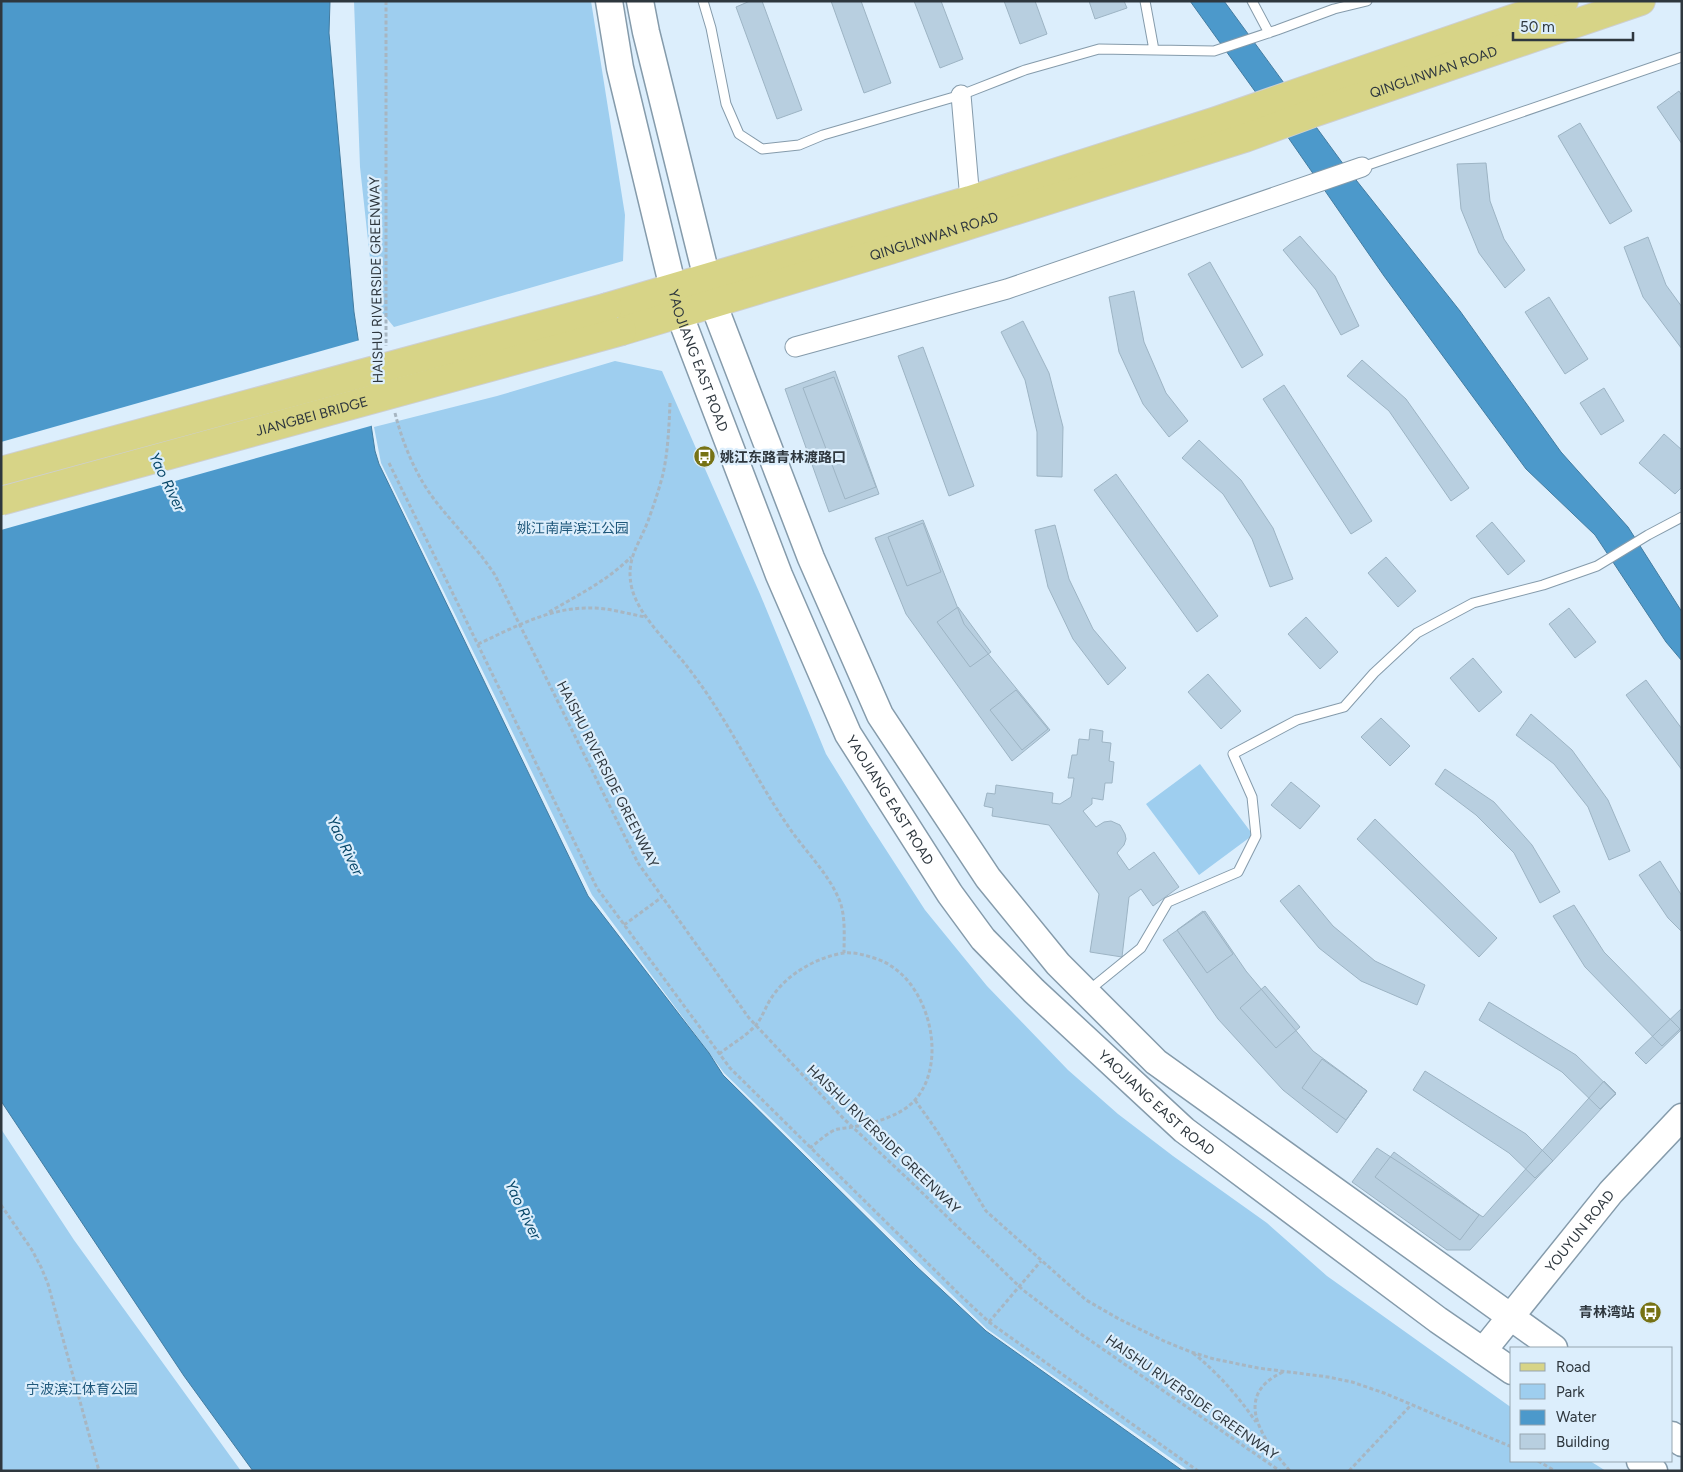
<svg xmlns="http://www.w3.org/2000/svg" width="1683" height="1472" viewBox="0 0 1683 1472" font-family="Figtree,'Noto Sans SC',sans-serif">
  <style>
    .green { fill: #9eceef }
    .water { fill: #4c99cb; stroke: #437ca1 }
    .pier { fill: #dceefc }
    .building { fill: #b8cfe0; stroke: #9db4c4 }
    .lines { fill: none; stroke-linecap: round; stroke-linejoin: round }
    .lane-casing { stroke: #859bab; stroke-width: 11 }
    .street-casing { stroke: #859bab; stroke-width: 21 }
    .secondary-casing { stroke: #859bab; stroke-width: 29 }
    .primary-casing { stroke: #cdcfd1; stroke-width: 30 }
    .path { stroke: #a7b6c2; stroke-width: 3; stroke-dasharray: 4 2.5; stroke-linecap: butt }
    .lane { stroke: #fff; stroke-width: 9 }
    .street { stroke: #fff; stroke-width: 19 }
    .secondary { stroke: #fff; stroke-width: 26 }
    .primary { stroke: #d7d487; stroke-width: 28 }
    .primary-bridge-casing { stroke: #cdcfd1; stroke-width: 30; stroke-linecap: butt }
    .primary-bridge { stroke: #d7d487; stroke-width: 28 }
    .labels { text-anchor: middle; stroke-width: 4.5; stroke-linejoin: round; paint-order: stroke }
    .street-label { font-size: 14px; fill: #2e373e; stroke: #dceefc }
    .poi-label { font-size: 14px; font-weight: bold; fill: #2e373e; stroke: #dceefc; text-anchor: start }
    .park-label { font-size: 14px; fill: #1f587b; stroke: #dceefc }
    .water-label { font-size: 15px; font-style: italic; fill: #054567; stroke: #dceefc }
  </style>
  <rect width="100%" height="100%" fill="#dceefc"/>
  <!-- green -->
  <path class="green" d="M 354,1 L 591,1 L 625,215 L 623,261 L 394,327 L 375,304 L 360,167 Z
    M 615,361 L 662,371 L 760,594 L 826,754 L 868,822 L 925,910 L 987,986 L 1068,1070 L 1118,1114 L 1173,1156 L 1267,1223 L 1327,1276 L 1512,1408 L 1512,1461 L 1590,1461 L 1606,1471 L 1189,1471 L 987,1329 L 724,1073 L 592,895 L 381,463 L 374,427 L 497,396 Z
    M 1200,764 L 1253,835 L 1199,875 L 1146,804 Z
    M 1,1129 L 74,1240 L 241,1471 L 1,1471 Z"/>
  <!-- water -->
  <path class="water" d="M 1,1 L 330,1 L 329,33 L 354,312 L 375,451 L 379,464 L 588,896 L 709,1053 L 723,1075 L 916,1266 L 986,1331 L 1183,1471 L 253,1471 L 184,1376 L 1,1101 Z
    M 1190,1 L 1224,1 L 1341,161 L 1460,311 L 1561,452 L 1628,527 L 1682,612 L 1682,661 L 1666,642 L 1595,535 L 1526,469 L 1384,276 L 1285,133 Z"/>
  <!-- pier -->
  <path class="pier" d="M 360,340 L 374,425 L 1,530 L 1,442 Z"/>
  <!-- building -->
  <path class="building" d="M 750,1 L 762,1 L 802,110 L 777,119 L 736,7 Z
    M 831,1 L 861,1 L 891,83 L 864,93 Z
    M 914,1 L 941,1 L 963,59 L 940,68 Z
    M 1004,1 L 1035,1 L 1047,34 L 1020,44 Z
    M 1089,1 L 1124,1 L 1127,8 L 1095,19 Z
    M 1679,91 L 1682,96 L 1682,144 L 1657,107 Z
    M 1580,123 L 1632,211 L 1610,224 L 1558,136 Z
    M 1486,163 L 1490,201 L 1504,239 L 1525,270 L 1505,288 L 1479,253 L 1461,209 L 1457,164 Z
    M 1300,236 L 1335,276 L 1359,326 L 1341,335 L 1316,290 L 1283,250 Z
    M 1648,237 L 1666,285 L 1682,307 L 1682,349 L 1643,297 L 1624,247 Z
    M 1210,262 L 1263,355 L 1242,368 L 1188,274 Z
    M 1134,291 L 1144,342 L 1166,393 L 1188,421 L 1169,437 L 1143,404 L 1119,352 L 1109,297 Z
    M 1549,297 L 1588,359 L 1565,374 L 1525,312 Z
    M 1023,321 L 1049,373 L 1063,427 L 1062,477 L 1037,476 L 1037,432 L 1025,380 L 1001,332 Z
    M 923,347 L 974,486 L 949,496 L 898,356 Z
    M 1362,360 L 1406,399 L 1469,488 L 1451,501 L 1389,411 L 1347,376 Z
    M 835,371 L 879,494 L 829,512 L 785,389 Z
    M 834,377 L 876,487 L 845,499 L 803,388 Z
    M 1284,385 L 1372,521 L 1351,534 L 1263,399 Z
    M 1604,388 L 1624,421 L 1601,435 L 1580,403 Z
    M 1664,434 L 1682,450 L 1682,487 L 1675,494 L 1639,463 Z
    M 1199,440 L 1241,480 L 1273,528 L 1293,579 L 1270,587 L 1252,539 L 1223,494 L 1182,458 Z
    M 1116,474 L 1218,616 L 1197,632 L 1094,490 Z
    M 923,520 L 964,624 L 1050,730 L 1012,761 L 906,614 L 875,538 Z
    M 1492,522 L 1525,561 L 1508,575 L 1476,536 Z
    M 923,523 L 941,572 L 907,586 L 888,537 Z
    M 1055,525 L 1069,579 L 1093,629 L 1126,668 L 1108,685 L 1073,639 L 1048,587 L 1035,530 Z
    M 1386,557 L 1416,591 L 1398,607 L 1368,573 Z
    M 958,607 L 991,652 L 970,667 L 937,622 Z
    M 1569,608 L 1596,642 L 1575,658 L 1549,624 Z
    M 1306,617 L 1338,652 L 1320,669 L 1288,634 Z
    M 1473,658 L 1502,692 L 1479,712 L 1450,678 Z
    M 1208,674 L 1241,711 L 1221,729 L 1188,692 Z
    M 1646,680 L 1682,729 L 1682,770 L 1626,695 Z
    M 1016,690 L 1048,729 L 1022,750 L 990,710 Z
    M 1531,714 L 1572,750 L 1608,800 L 1630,851 L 1609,860 L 1588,807 L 1554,764 L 1516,735 Z
    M 1381,718 L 1410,746 L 1390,766 L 1361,737 Z
    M 1090,729 L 1103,731 L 1102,742 L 1111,743 L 1109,761 L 1114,762 L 1112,783 L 1105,783 L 1103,800 L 1092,798 L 1092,804 L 1083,811 L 1096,827 L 1104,822 L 1111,821 L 1120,825 L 1125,834 L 1126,839 L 1124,845 L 1117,853 L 1129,870 L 1154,852 L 1179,887 L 1153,906 L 1141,889 L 1129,897 L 1122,957 L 1090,952 L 1099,894 L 1049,825 L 992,816 L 993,808 L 984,806 L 987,793 L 995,794 L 996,785 L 1053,793 L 1052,803 L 1060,804 L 1071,797 L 1074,778 L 1068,778 L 1072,755 L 1077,755 L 1079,739 L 1089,740 Z
    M 1445,769 L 1494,802 L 1532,845 L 1560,892 L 1540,903 L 1514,853 L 1476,815 L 1435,784 Z
    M 1291,782 L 1320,806 L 1300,829 L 1271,805 Z
    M 1375,819 L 1497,938 L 1479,957 L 1357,839 Z
    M 1660,861 L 1682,896 L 1682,932 L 1668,918 L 1639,875 Z
    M 1299,885 L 1333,926 L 1375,961 L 1425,985 L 1417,1005 L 1361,981 L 1319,948 L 1280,901 Z
    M 1574,905 L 1604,952 L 1680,1029 L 1662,1046 L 1585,967 L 1553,916 Z
    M 1203,911 L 1233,954 L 1207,973 L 1177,930 Z
    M 1205,911 L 1246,971 L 1313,1051 L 1367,1091 L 1337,1133 L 1283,1090 L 1218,1019 L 1163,940 Z
    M 1265,986 L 1300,1027 L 1276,1048 L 1240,1008 Z
    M 1489,1002 L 1576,1055 L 1616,1094 L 1600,1109 L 1562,1072 L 1479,1020 Z
    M 1682,1008 L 1682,1029 L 1646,1064 L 1635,1053 Z
    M 1322,1059 L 1367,1091 L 1346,1120 L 1302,1088 Z
    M 1425,1071 L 1526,1134 L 1553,1161 L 1535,1178 L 1509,1153 L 1413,1090 Z
    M 1604,1081 L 1616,1093 L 1470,1250 L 1447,1250 L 1352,1182 L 1377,1148 L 1483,1217 Z
    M 1394,1152 L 1479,1215 L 1460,1240 L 1375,1177 Z"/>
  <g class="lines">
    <defs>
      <path id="lane" d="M 703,1 L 711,28 L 726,104 L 739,134 L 762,149 L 799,145 L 823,135 L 961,95 L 1025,70 L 1099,49 L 1214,51 L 1277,30 L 1334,9 L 1367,1
        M 1145,1 L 1154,50
        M 1252,1 L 1269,33
        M 1362,167 L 1682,57
        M 1088,991 L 1141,948 L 1168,902 L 1238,872 L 1256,836 L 1252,797 L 1233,754 L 1297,720 L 1344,707 L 1374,673 L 1417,633 L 1473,603 L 1543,585 L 1597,566 L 1648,535 L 1682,517"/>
      <path id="street" d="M 961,95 L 970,200
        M 795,347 L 1007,289 L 1362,167"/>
      <g id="secondary">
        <path id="s1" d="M 609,1 L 620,68 L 679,313 L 779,575 L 848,734 L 950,894 L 983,939 L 1034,991 L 1184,1130 L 1438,1320 L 1512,1371"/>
        <path d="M 640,1 L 646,32 L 713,303 L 811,558 L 880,715 L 988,878 L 1058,964 L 1156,1062 L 1554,1348"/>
        <path id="s2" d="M 1483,1351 L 1611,1192 L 1682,1117"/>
        <path d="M 1672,1435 L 1682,1443"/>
        <path d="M 1640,1461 L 1654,1471"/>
      </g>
      <g id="primary">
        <path d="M 608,307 L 970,200 L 1216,121 L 1564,1"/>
        <path id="s3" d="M 622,331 L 890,250 L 1245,138 L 1313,113 L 1641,1"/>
      </g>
    </defs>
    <!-- lane casing -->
    <use href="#lane" class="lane-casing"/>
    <!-- street casing -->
    <use href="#street" class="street-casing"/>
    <!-- secondary casing -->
    <use href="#secondary" class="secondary-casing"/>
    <!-- primary casing -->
    <use href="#primary" class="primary-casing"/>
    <!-- path -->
    <path class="path" d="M 386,1 L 386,346
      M 670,403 C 669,427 668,451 663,474 C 659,490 653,507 648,521 C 638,547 625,560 632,589 C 640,618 671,645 689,669 C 726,716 752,773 786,823 C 802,848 826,870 838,897 C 846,913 844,936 844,953
      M 395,413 C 403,445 417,478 437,503 C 456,527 478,549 495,575 L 638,863 L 749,1018 L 844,1119 L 909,1180 L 1023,1290 L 1078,1332 L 1280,1471
      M 389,463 L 597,888 L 730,1068 L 960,1295 L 989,1322 L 1198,1471
      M 549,612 C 578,595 607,581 631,557
      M 478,644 C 513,628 548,608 588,608 C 607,607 627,614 646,617
      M 624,925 L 662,897
      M 719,1054 C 730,1045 745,1037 755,1026 C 762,1019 766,1005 772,997 C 787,974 817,957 844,953 C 855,952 864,955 874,958 C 880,960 886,962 891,966 C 931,991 947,1064 915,1100 C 901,1116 874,1123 853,1127 C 848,1128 843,1128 838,1129 C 829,1131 818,1142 810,1148
      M 915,1100 L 937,1131 L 986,1211 L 1086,1300 L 1119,1319 L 1164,1341 L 1191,1352 L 1214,1359 L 1258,1368 L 1328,1377 L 1352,1382 L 1384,1393 L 1512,1447
      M 1,1205 L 32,1250 L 41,1267 L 48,1284 L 99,1471
      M 989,1322 L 1041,1261
      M 1193,1353 C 1218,1373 1238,1396 1256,1422
      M 1283,1372 C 1230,1396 1264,1441 1290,1471
      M 1538,1461 L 1555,1471
      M 1349,1471 L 1411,1405"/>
    <!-- lane -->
    <use href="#lane" class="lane"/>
    <!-- street -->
    <use href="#street" class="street"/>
    <!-- secondary -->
    <use href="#secondary" class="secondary"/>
    <!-- primary -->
    <use href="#primary" class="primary"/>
    <defs>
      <g id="primary-bridge">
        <path d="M 1,471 L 608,307"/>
        <path id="s4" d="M 1,501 L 622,331"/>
      </g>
    </defs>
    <!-- primary-bridge casing -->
    <use href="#primary-bridge" class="primary-bridge-casing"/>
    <!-- primary-bridge -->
    <use href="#primary-bridge" class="primary-bridge"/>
  </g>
  <!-- icons -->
  <defs>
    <symbol id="bus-disc" viewBox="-11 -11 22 22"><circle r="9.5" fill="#767215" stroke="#dceefc"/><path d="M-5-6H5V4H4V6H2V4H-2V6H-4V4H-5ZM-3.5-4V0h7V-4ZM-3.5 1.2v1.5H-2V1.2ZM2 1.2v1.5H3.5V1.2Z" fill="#fff"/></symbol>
  </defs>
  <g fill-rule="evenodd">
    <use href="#bus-disc" x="692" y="444" width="25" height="25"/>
    <use href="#bus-disc" x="1638" y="1300" width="25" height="25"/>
  </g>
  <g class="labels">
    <!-- street labels -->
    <g class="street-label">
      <text dy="5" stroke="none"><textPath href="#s3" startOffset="852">QINGLINWAN ROAD</textPath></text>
      <text dy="5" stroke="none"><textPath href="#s3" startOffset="326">QINGLINWAN ROAD</textPath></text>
      <text transform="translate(376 280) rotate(-91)" y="5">HAISHU RIVERSIDE GREENWAY</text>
      <text dy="5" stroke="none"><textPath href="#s1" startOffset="371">YAOJIANG EAST ROAD</textPath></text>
      <text dy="5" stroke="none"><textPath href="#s4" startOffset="322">JIANGBEI BRIDGE</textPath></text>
      <text transform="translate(608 774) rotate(63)" y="5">HAISHU RIVERSIDE GREENWAY</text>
      <text dy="5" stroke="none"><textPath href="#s1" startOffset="852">YAOJIANG EAST ROAD</textPath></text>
      <text dy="5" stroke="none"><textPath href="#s1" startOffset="1258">YAOJIANG EAST ROAD</textPath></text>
      <text transform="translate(884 1139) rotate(44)" y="5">HAISHU RIVERSIDE GREENWAY</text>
      <text dy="5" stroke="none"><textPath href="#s2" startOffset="154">YOUYUN ROAD</textPath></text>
      <text transform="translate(1192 1397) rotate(35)" y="5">HAISHU RIVERSIDE GREENWAY</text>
    </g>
    <!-- poi labels -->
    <g class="poi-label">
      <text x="720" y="462">姚江东路青林渡路口</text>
      <text x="1635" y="1317" text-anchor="end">青林湾站</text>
    </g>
    <!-- park labels -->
    <g class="park-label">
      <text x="573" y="533">姚江南岸滨江公园</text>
      <text x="82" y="1394">宁波滨江体育公园</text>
    </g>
    <!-- water labels -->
    <g class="water-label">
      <text transform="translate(167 482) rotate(64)" y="5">Yao River</text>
      <text transform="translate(345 846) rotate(64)" y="5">Yao River</text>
      <text transform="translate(523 1210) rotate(64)" y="5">Yao River</text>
    </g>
  </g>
  <!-- border -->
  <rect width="1683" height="1472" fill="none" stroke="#2e373e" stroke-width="5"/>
  <!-- legend -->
  <rect x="1510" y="1347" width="162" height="115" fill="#dceefc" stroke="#96a5b0"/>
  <rect x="1520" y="1363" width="25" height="8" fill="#d7d487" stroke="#96a5b0"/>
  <text x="1556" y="1372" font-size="15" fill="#2e373e">Road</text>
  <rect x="1520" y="1384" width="25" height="15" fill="#9eceef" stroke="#96a5b0"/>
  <text x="1556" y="1397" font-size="15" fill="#2e373e">Park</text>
  <rect x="1520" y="1410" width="25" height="15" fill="#4c99cb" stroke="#96a5b0"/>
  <text x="1556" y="1422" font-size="15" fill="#2e373e">Water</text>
  <rect x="1520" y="1434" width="25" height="15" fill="#b8cfe0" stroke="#96a5b0"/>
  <text x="1556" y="1447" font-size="15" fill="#2e373e">Building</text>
  <!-- scale -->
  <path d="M1513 32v8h120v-8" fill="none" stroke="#2e373e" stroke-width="2.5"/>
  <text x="1520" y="32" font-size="15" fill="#2e373e" stroke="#dceefc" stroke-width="4" paint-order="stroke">50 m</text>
</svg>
